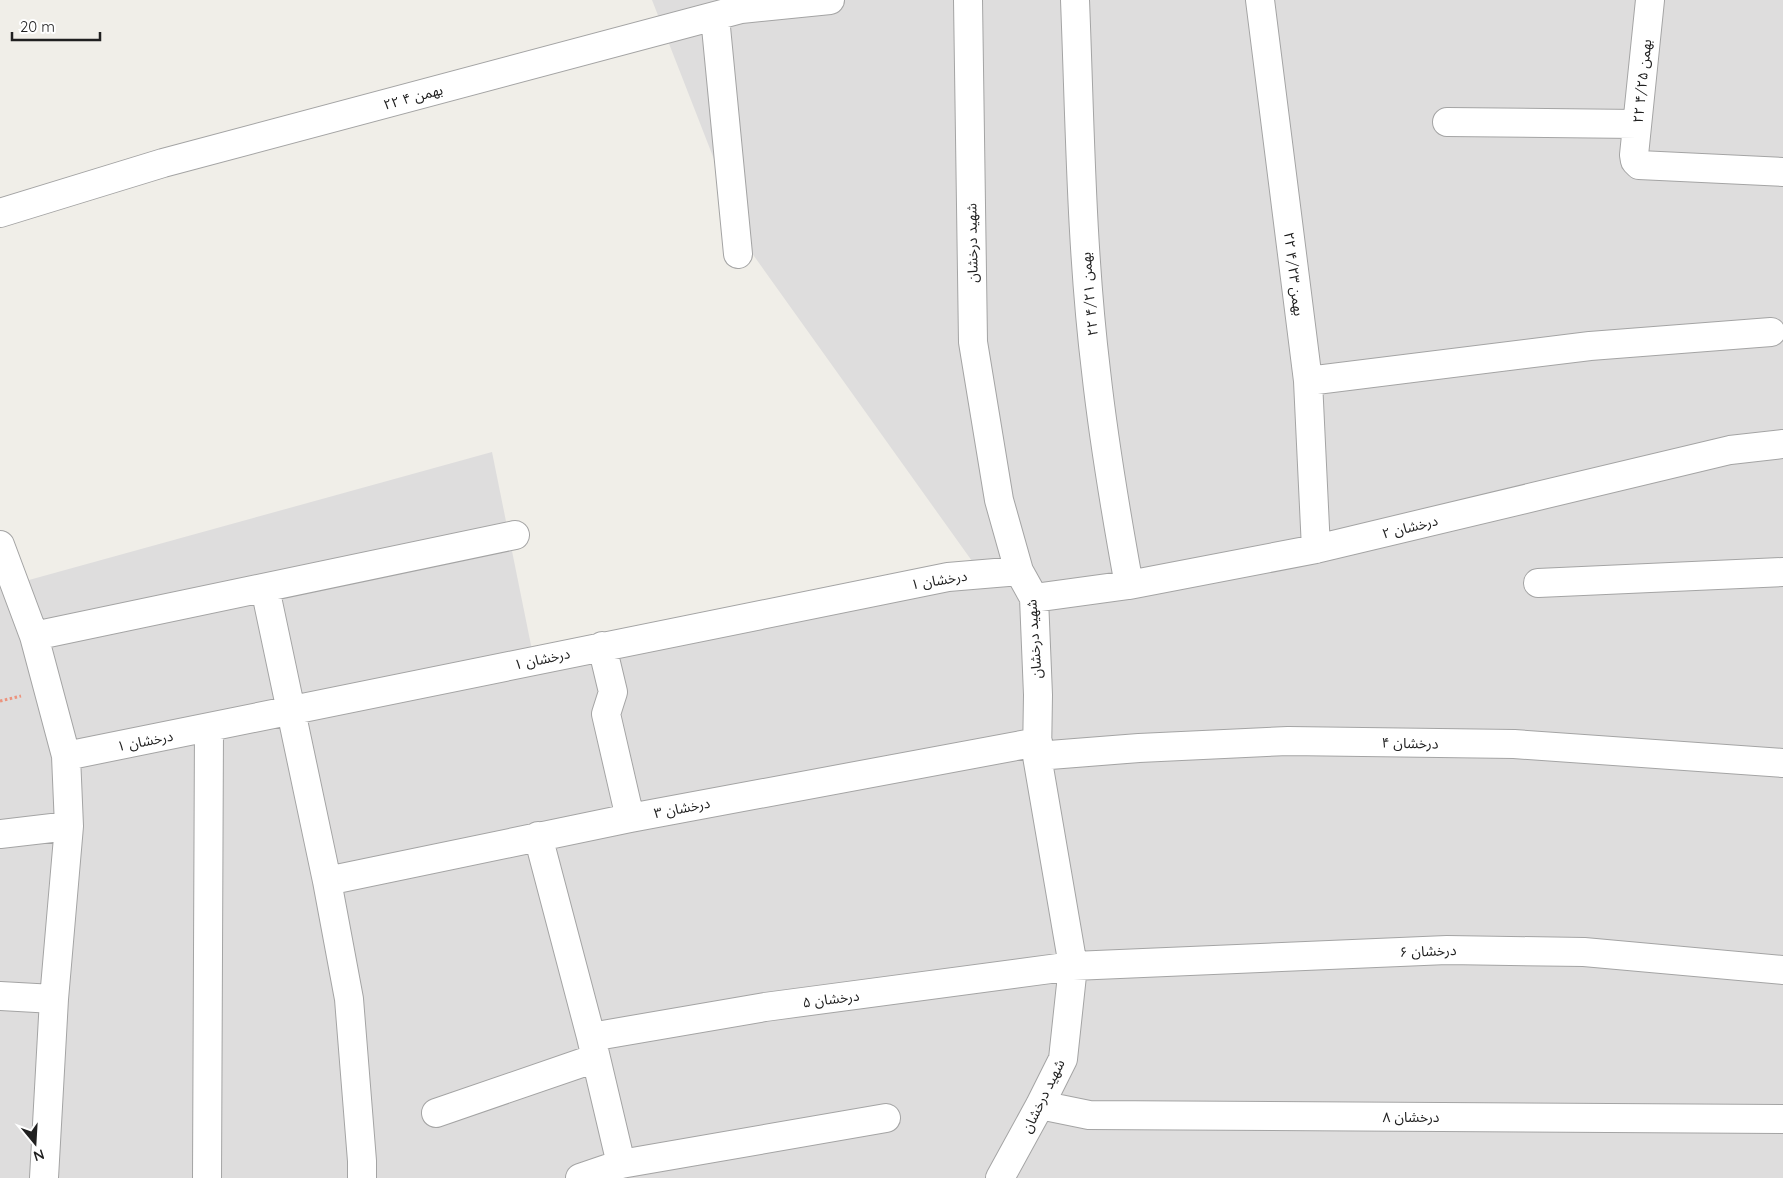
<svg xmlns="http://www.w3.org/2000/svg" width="1783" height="1178" viewBox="0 0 1783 1178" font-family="Quicksand,'Noto Sans Arabic',sans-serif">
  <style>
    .residential { fill: #dedddd }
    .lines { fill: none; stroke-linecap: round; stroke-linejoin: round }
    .minor-casing { stroke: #a4a4a4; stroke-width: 30 }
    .path { stroke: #ec937d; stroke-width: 3; stroke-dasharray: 2.5 2.5; stroke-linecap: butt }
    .minor { stroke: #fff; stroke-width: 28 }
    .labels { text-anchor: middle; stroke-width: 4; stroke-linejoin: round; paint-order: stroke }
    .street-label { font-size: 14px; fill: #202020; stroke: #fff }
  </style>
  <rect width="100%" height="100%" fill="#f0eee8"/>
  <!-- residential -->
  <path class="residential" d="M 652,0 L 1783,0 L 1783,1178 L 0,1178 L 0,588 L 492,452 L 534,660 L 987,582 L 749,249 Z"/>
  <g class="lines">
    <defs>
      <path id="minor" d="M 968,0 L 973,342 L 999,500 L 1019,571 L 1034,598 L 1038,695 L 1037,756 L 1073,966 L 1063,1059 L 1040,1105 L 1000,1178
        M 1075,0 C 1080,124 1081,248 1096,371 C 1104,443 1116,514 1129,585
        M 1260,0 L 1308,381 L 1316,549
        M 1650,0 L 1634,155 L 1635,161 L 1639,165 L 1783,172
        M 715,17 L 738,254
        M 1447,122 L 1637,124
        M 0,213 L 163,163 L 741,9 L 830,0
        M 1308,381 L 1590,346 L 1771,332
        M 0,545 L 34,636 L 66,756 L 69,826 L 54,999 L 44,1178
        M 1538,583 L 1783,572
        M 265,588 L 327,881 L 349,999 L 362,1161 L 362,1178
        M 1034,598 L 1129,585 L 1316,549 L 1730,450 L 1783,444
        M 34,636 L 515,535
        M 602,646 L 613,692 L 606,714 L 630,818
        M 66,756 L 948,577 L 1019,571
        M 1037,756 L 1139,748 L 1288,741 L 1514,744 L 1783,763
        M 0,834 L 69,826
        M 538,836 L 591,1037 L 621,1164
        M 327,881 L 630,818 L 1038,742
        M 0,996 L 54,999
        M 591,1037 L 765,1007 L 1073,966 L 1447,950 L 1584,952 L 1783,970
        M 1040,1105 L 1089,1115 L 1783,1119
        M 436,1113 L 596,1058
        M 207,1178 L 209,728
        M 580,1178 L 621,1164 L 886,1118"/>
    </defs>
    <!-- minor casing -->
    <use href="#minor" class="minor-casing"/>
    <!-- path -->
    <path class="path" d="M 0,701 L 21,696"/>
    <!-- minor -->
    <use href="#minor" class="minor"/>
  </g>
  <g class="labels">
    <!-- street labels -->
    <g class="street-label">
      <text transform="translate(1642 81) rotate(-84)" y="5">۲۲ بهمن ۴/۲۵</text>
      <text transform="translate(413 97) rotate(-15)" y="5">۲۲ بهمن ۴</text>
      <text transform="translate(972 243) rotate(-91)" y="5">شهید درخشان</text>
      <text transform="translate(1294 274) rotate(83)" y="5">۲۲ بهمن ۴/۲۳</text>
      <text transform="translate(1089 294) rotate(-95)" y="5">۲۲ بهمن ۴/۲۱</text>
      <text transform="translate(1410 527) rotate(-14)" y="5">درخشان ۲</text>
      <text transform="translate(939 580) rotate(-9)" y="5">درخشان ۱</text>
      <text transform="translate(1034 639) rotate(-94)" y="5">شهید درخشان</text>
      <text transform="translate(542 659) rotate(-12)" y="5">درخشان ۱</text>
      <text transform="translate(145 741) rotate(-11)" y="5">درخشان ۱</text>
      <text transform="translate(1410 743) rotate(1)" y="5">درخشان ۴</text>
      <text transform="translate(682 808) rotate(-11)" y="5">درخشان ۳</text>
      <text transform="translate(1428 951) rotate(-2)" y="5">درخشان ۶</text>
      <text transform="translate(831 999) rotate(-7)" y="5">درخشان ۵</text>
      <text transform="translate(1043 1096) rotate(-64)" y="5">شهید درخشان</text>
      <text x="1411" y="1122">درخشان ۸</text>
    </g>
  </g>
  <!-- north arrow -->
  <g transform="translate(35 1143) rotate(162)" stroke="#ffffff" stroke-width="4" paint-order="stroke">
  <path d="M0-4L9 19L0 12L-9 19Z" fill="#202020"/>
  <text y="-8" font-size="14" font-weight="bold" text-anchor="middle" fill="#202020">N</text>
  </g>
  <!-- scale -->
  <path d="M12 32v8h88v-8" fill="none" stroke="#202020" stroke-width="2.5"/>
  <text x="20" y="32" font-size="15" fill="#202020" stroke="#ffffff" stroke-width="4" paint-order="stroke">20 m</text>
</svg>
